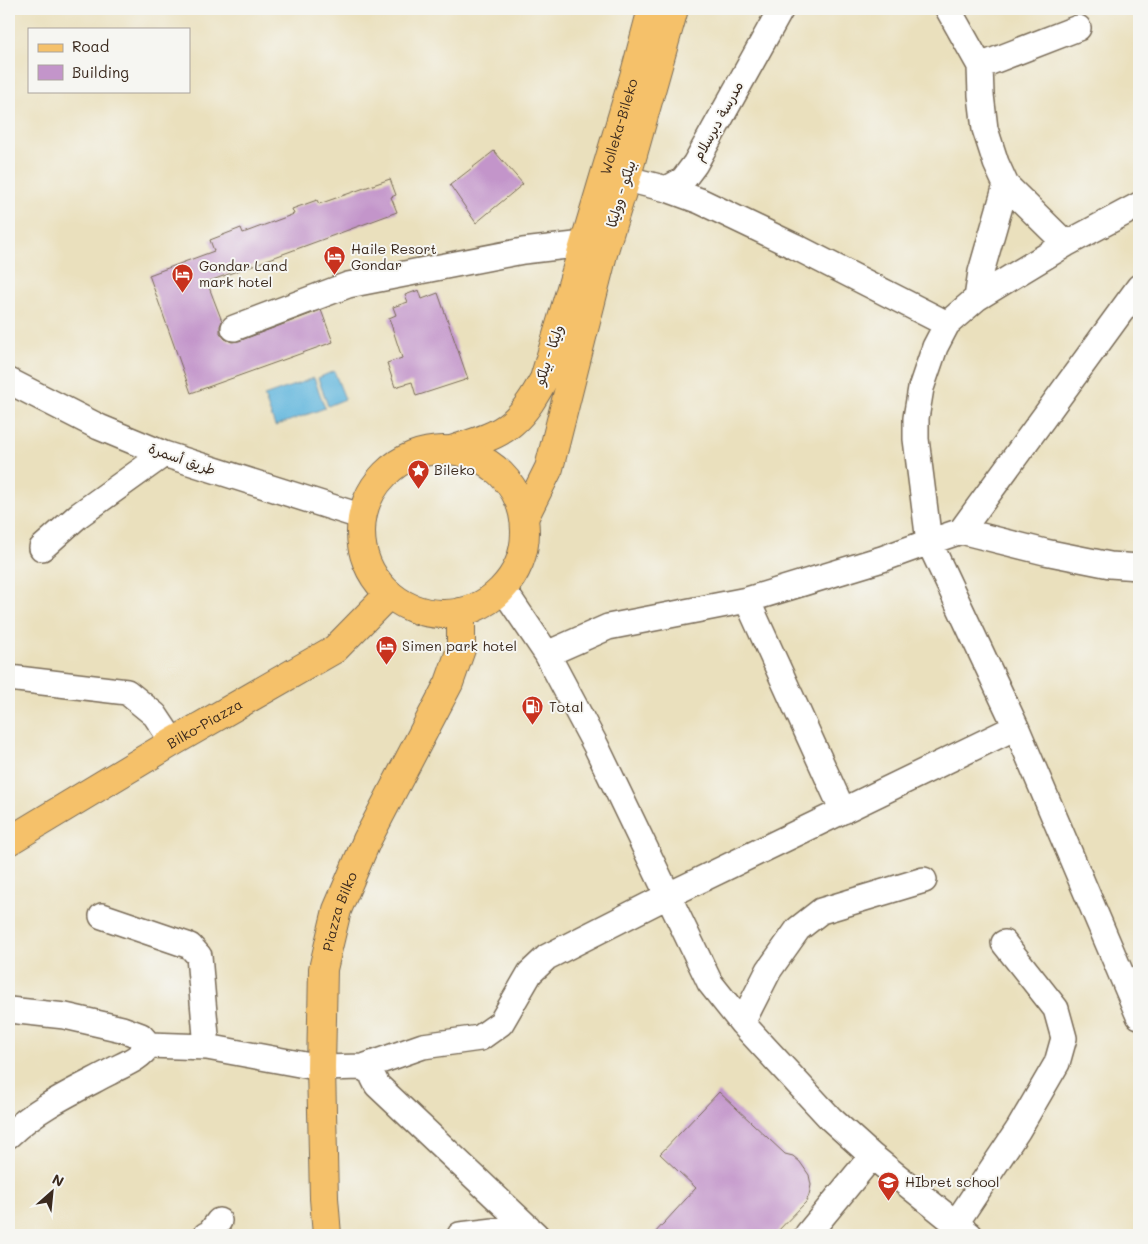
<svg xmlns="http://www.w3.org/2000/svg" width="1148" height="1244" viewBox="0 0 1148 1244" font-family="Mali,'Playpen Sans Arabic',sans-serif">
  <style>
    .water { fill: #61b6dd; stroke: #4e707e }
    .building { fill: #c395ca }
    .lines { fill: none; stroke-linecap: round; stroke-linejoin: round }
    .minor-casing { stroke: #786a56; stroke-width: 28 }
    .major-casing { stroke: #786a56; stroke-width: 30 }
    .highway-casing { stroke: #786a56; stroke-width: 30 }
    .minor { stroke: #fff; stroke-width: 25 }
    .major { stroke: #f5c16b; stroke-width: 28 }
    .highway { stroke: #f5c16b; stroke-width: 28 }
    .labels { text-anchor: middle; stroke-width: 4; stroke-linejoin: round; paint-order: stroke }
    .street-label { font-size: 14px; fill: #3b2a1e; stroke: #f6f6f2 }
    .poi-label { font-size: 14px; fill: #3b2a1e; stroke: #f6f6f2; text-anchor: start }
  </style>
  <rect width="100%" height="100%" fill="#f6f6f2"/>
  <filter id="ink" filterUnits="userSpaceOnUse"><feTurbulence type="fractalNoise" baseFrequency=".02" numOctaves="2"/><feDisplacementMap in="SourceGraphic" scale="10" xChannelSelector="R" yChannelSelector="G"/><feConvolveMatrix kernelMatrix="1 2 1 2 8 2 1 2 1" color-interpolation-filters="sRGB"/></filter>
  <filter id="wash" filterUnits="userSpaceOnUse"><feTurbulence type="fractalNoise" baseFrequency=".0096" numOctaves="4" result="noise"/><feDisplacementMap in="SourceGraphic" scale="20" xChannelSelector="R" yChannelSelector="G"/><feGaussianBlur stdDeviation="1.12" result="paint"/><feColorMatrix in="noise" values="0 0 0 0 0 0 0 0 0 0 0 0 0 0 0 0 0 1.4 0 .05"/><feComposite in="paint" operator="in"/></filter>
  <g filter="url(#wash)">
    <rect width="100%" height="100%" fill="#eae0bd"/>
    <!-- water -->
    <path class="water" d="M 334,371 L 345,399 L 328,406 L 318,378 Z
      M 314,378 L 325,408 L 275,426 L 264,396 Z"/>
    <g id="blocks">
      <!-- building -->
      <path class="building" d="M 494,151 L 523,184 L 476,223 L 450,185 Z
        M 390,179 L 396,195 L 391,197 L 397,212 L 207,282 L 222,321 L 220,326 L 220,333 L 225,339 L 232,342 L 239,341 L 321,310 L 333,342 L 191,393 L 149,275 L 214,251 L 210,240 L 241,228 L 243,233 L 294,214 L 292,209 L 317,200 L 319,204 Z
        M 419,290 L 422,299 L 438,293 L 468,379 L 416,396 L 412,382 L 395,387 L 387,363 L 402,358 L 389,318 L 396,315 L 393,307 L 408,302 L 405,295 Z
        M 719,1092 L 785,1154 L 793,1156 L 800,1162 L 809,1175 L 811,1185 L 809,1195 L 806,1202 L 774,1235 L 653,1235 L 696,1188 L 660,1154 Z"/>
    </g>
  </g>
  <g filter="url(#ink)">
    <use href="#blocks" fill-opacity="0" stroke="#786a56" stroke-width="1"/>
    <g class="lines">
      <defs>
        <path id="minor" d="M 948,9 L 980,66
          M 607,174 L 667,189 L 683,180 L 695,164 L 781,9
          M 1066,244 L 1006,185 L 996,163 L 985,129 L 981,95 L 980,66 L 1078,28
          M 977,298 L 981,272 L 1006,185
          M 947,324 L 977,298 L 1066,244 L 1139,205
          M 234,328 L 348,285 L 523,251 L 584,244 L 602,249
          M 9,381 L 99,427 L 164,454 L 363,517
          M 961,531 L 1139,287
          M 42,548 L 79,515 L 164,454
          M 1139,567 L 1110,565 L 1045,552 L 961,531 L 929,542 L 1016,727 L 1139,1016
          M 503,589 L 547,654 L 596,746 L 710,983 L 742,1023 L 831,1119 L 872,1156 L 970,1235
          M 747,600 L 843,811
          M 547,654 L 608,627 L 747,600 L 882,559 L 929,542 L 916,439 L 916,418 L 921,388 L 935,347 L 947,324 L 794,246 L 700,201 L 667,189
          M 9,678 L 127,692 L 155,715 L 173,742
          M 102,916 L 190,946 L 199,956 L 207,1047
          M 9,1010 L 65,1016 L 122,1029 L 141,1036 L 149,1045 L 207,1047 L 321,1068 L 363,1067 L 423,1046 L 480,1038 L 501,1023 L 530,973 L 547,957 L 669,895 L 1016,727
          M 742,1023 L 769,970 L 798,929 L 821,911 L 924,880
          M 363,1067 L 371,1073 L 377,1085 L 536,1235
          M 9,1135 C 37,1108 74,1091 108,1073 C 123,1064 138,1061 149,1045
          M 956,1223 L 1018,1130 L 1057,1063 L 1064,1038 L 1056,1009 L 1004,943
          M 206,1235 L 210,1233 L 219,1221
          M 460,1235 L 528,1227
          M 807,1235 L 872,1156"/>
        <g id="major">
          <path id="s1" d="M 9,841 L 173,742 L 335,649 L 389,594"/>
          <path id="s2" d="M 327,1235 L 324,1198 L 321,1068 L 323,969 L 337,910 L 367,840 L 449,683 L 461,649 L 461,612"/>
        </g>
        <g id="highway">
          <path id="s3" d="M 451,450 C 472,443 496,437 512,423 C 526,411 535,395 544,379 L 635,73 L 652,9"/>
          <circle cx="443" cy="532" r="82"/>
          <path d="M 524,518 L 549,468 L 604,250 L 626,179 L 674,9"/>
        </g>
      </defs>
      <!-- minor casing -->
      <use href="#minor" class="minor-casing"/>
      <!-- major casing -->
      <use href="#major" class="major-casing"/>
      <!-- highway casing -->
      <use href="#highway" class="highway-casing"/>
      <!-- minor -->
      <use href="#minor" class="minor"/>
      <!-- major -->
      <use href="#major" class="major"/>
      <!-- highway -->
      <use href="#highway" class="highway"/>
    </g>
  </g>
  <!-- icons -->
  <defs>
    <symbol id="hotel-pin" viewBox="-11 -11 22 30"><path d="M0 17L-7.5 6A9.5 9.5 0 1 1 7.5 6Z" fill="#c8321e" stroke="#f6f6f2"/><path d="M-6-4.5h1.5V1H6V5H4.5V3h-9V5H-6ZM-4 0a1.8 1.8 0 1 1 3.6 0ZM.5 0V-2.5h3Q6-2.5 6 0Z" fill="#fff"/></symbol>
    <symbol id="sight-pin" viewBox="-11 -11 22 30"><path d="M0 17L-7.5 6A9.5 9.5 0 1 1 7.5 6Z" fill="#c8321e" stroke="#f6f6f2"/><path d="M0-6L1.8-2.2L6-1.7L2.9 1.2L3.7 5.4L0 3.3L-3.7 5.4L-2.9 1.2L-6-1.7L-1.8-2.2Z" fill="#fff"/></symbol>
    <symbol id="fuel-pin" viewBox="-11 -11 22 30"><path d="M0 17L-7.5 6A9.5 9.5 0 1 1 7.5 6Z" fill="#c8321e" stroke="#f6f6f2"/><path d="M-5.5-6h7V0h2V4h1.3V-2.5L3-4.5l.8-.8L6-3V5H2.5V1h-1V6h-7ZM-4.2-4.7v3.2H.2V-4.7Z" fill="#fff"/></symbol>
    <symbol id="school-pin" viewBox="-11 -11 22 30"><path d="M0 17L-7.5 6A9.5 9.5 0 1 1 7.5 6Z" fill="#c8321e" stroke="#f6f6f2"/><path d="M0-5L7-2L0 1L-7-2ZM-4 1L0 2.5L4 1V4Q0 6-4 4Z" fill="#fff"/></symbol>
  </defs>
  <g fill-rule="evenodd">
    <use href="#hotel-pin" x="322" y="244" width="25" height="34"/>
    <use href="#hotel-pin" x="170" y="262" width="25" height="34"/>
    <use href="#sight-pin" x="406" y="458" width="25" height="34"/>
    <use href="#hotel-pin" x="374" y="634" width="25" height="34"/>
    <use href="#fuel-pin" x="520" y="694" width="25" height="34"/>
    <use href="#school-pin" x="876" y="1170" width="25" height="34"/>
  </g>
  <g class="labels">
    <!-- street labels -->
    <g class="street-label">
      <text transform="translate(718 121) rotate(-61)" y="5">مدرسة دبرسلام</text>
      <text dy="5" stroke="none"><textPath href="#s3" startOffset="385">Wolleka-Bileko</textPath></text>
      <text transform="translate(621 194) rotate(-73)" y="5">بيلكو - ووليكا</text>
      <text transform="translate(549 355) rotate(-71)" y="5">وليكا - بيلكو</text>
      <text transform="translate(182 459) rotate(19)" y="5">طريق أسمرة</text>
      <text dy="5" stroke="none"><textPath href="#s1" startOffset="228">Bilko-Piazza</textPath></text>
      <text dy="5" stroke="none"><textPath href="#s2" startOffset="326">Piazza Bilko</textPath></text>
    </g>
    <!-- poi labels -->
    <g class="poi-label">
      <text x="351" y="254">Haile Resort<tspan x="351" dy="16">Gondar</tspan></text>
      <text x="199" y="271">Gondar Land<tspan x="199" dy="16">mark hotel</tspan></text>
      <text x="434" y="475">Bileko</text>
      <text x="402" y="651">Simen park hotel</text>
      <text x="549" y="712">Total</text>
      <text x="905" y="1187">HIbret school</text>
    </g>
  </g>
  <!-- margin -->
  <rect width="1148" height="1244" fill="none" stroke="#f6f6f2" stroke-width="30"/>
  <!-- legend -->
  <rect x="28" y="28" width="162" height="65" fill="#f6f6f2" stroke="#aba49d"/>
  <rect x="38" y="44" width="25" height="8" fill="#f5c16b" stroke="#aba49d"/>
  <text x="72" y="52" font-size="15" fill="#3b2a1e">Road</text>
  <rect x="38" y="65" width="25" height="15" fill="#c395ca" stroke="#aba49d"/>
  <text x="72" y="78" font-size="15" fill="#3b2a1e">Building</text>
  <!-- north arrow -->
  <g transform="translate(52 1192) rotate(27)" stroke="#f6f6f2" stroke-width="4" paint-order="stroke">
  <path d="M0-4L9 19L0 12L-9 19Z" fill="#3b2a1e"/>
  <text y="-8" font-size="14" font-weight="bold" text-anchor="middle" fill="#3b2a1e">N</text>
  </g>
</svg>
